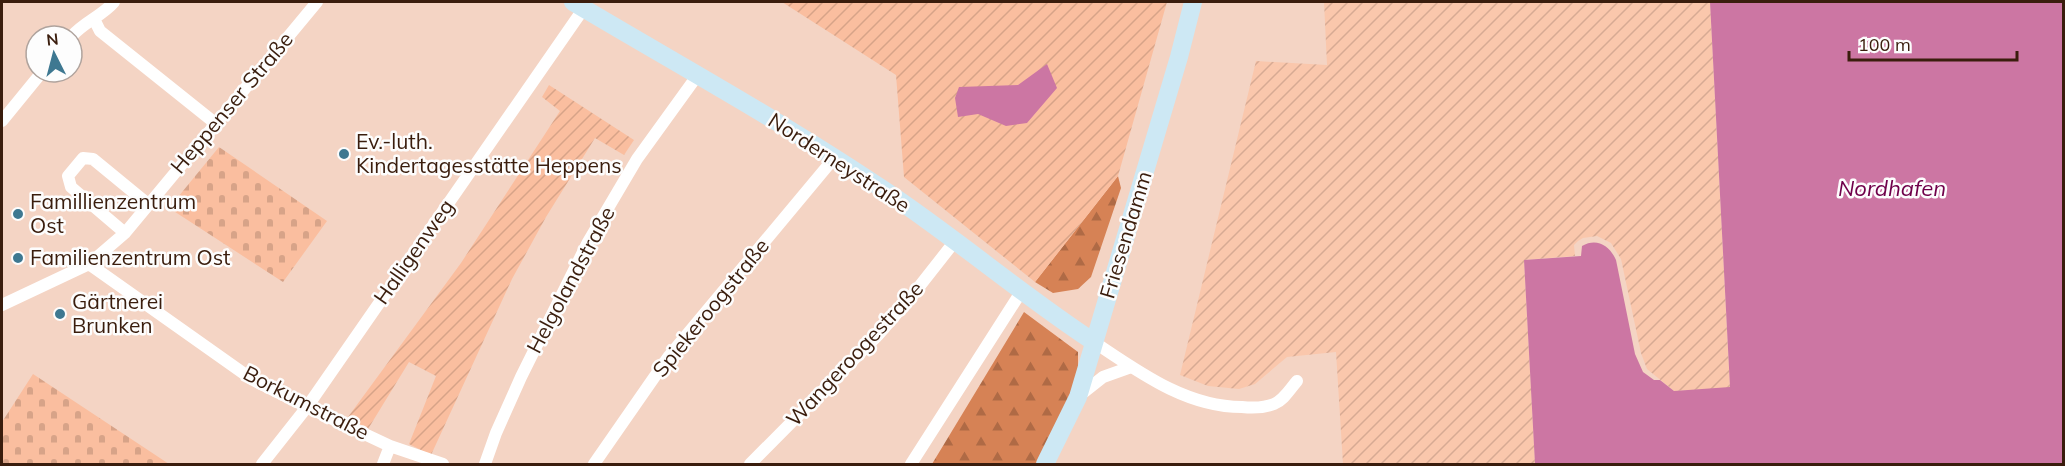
<svg xmlns="http://www.w3.org/2000/svg" width="2065" height="466" viewBox="0 0 2065 466" font-family="Mulish,sans-serif">
  <style>
    .industrial { fill: url(#industrial-furrows) }
    .forest { fill: url(#forest-firs) }
    .cemetery { fill: url(#cemetery-stones) }
    .garden { fill: url(#garden-furrows) }
    .water { fill: #cc76a3 }
    .lines { fill: none; stroke-linecap: round; stroke-linejoin: round }
    .street { stroke: #fff; stroke-width: 12 }
    .secondary { stroke: #cde8f4; stroke-width: 18 }
    .poi-dot { fill: #3e7891; stroke: #fdfdfd; stroke-width: 2 }
    .labels { text-anchor: middle; stroke-width: 5; stroke-linejoin: round; paint-order: stroke }
    .street-label { font-size: 21px; fill: #3a1d0d; stroke: #fdfdfd }
    .poi-label { font-size: 21px; fill: #3a1d0d; stroke: #fdfdfd; text-anchor: start }
    .water-label { font-size: 22px; font-style: italic; fill: #6f004a; stroke: #fdfdfd }
  </style>
  <defs>
    <pattern id="industrial-furrows" width="10" height="10" patternUnits="userSpaceOnUse" patternTransform="scale(1.5)"><rect width="10" height="10" fill="#fac7ac"/><path d="M-1 1l2-2M0 10L10 0M9 11l2-2" fill="none" stroke="#d7aa93"/></pattern>
    <pattern id="forest-firs" width="22" height="20" patternUnits="userSpaceOnUse" patternTransform="scale(1.5)"><rect width="22" height="20" fill="#d68255"/><path d="M5 1l3.5 6h-7zM16 11l3.5 6h-7z" fill="#af6a45"/></pattern>
    <pattern id="cemetery-stones" width="16" height="16" patternUnits="userSpaceOnUse" patternTransform="scale(1.5)"><rect width="16" height="16" fill="#fabe9f"/><path d="M2 7V4a2 2 0 0 1 4 0v3zM10 15v-3a2 2 0 0 1 4 0v3z" fill="#d7a388"/></pattern>
    <pattern id="garden-furrows" width="10" height="10" patternUnits="userSpaceOnUse" patternTransform="scale(1.5)"><rect width="10" height="10" fill="#fabe9f"/><path d="M-1 1l2-2M0 10L10 0M9 11l2-2" fill="none" stroke="#d7a388"/></pattern>
  </defs>
  <rect width="100%" height="100%" fill="#f4d4c4"/>
  <!-- industrial -->
  <path class="industrial" d="M 1324,2 L 1710,2 L 1730,388 L 1674,391 L 1647,369 L 1641,353 L 1621,259 L 1611,243 L 1597,236 L 1583,238 L 1578,241 L 1574,245 L 1575,256 L 1524,260 L 1535,464 L 1343,464 L 1336,352 L 1287,357 L 1255,384 L 1239,389 L 1208,386 L 1180,375 L 1256,61 L 1327,65 Z"/>
  <!-- forest -->
  <path class="forest" d="M 1118,176 L 1121,188 L 1091,277 L 1078,289 L 1053,293 L 1035,282 Z
    M 1024,312 L 1078,352 L 1078,379 L 1043,464 L 932,464 Z"/>
  <!-- cemetery -->
  <path class="cemetery" d="M 219,147 L 327,221 L 283,282 L 169,208 Z
    M 33,374 L 169,464 L 2,464 L 2,422 Z"/>
  <!-- garden -->
  <path class="garden" d="M 782,2 L 1167,2 L 1118,176 L 1035,282 L 904,177 L 896,75 Z
    M 549,85 L 634,140 L 624,155 L 595,138 L 546,217 L 512,279 L 431,455 L 409,444 L 436,376 L 409,362 L 368,429 L 348,417 L 461,263 L 560,111 L 542,97 Z"/>
  <!-- water -->
  <path class="water" d="M 1710,2 L 2063,2 L 2063,464 L 1535,464 L 1524,260 L 1581,256 L 1582,246 C 1597,237 1610,246 1616,260 L 1635,354 L 1643,372 L 1654,380 L 1660,380 L 1674,391 L 1730,387 Z
    M 1047,64 L 1057,88 L 1027,123 L 1006,126 L 978,114 L 958,117 L 955,98 L 959,87 L 1018,85 Z"/>
  <g class="lines">
    <!-- street -->
    <path class="street" d="M 94,19 L 100,31 L 215,123
      M 72,36 C 84,22 102,16 114,2
      M 2,121 L 42,72
      M 125,233 L 71,187 L 68,176 L 83,158 L 93,159 L 149,205
      M 89,264 L 253,380 L 307,407 L 390,446 L 443,464
      M 2,305 L 89,264 L 125,233 L 317,2
      M 1094,342 C 1139,372 1186,407 1242,407 C 1252,408 1264,408 1274,404 C 1284,400 1290,389 1297,381
      M 1079,396 L 1103,377 L 1131,367
      M 262,464 L 307,407 L 584,8
      M 383,464 L 390,446
      M 485,464 L 496,433 L 521,377 L 588,242 L 637,159 L 697,76
      M 594,464 L 669,356 L 835,157
      M 750,464 L 878,335 L 911,297 L 955,241
      M 911,464 L 1021,292"/>
    <!-- secondary -->
    <path class="secondary" d="M 573,2 C 677,64 783,122 884,190 C 956,238 1022,295 1094,342
      M 1045,464 L 1078,397 L 1179,57 L 1193,2"/>
  </g>
  <!-- markers -->
  <g class="poi-dot">
    <circle cx="344" cy="154" r="6"/>
    <circle cx="18" cy="214" r="6"/>
    <circle cx="18" cy="258" r="6"/>
    <circle cx="60" cy="314" r="6"/>
  </g>
  <g class="labels">
    <!-- street labels -->
    <g class="street-label">
      <text transform="translate(232 103) rotate(-50)" y="7">Heppenser Straße</text>
      <text transform="translate(839 163) rotate(33)" y="7">Norderneystraße</text>
      <text transform="translate(1126 235) rotate(-73)" y="7">Friesendamm</text>
      <text transform="translate(414 252) rotate(-55)" y="7">Halligenweg</text>
      <text transform="translate(571 280) rotate(-62)" y="7">Helgolandstraße</text>
      <text transform="translate(711 308) rotate(-51)" y="7">Spiekeroogstraße</text>
      <text transform="translate(855 354) rotate(-47)" y="7">Wangeroogestraße</text>
      <text transform="translate(306 403) rotate(27)" y="7">Borkumstraße</text>
    </g>
    <!-- poi labels -->
    <g class="poi-label">
      <text x="356" y="149">Ev.-luth.<tspan x="356" dy="24">Kindertagesstätte Heppens</tspan></text>
      <text x="30" y="209">Famillienzentrum<tspan x="30" dy="24">Ost</tspan></text>
      <text x="30" y="265">Familienzentrum Ost</text>
      <text x="72" y="309">Gärtnerei<tspan x="72" dy="24">Brunken</tspan></text>
    </g>
    <!-- water labels -->
    <g class="water-label">
      <text x="1892" y="196">Nordhafen</text>
    </g>
  </g>
  <!-- border -->
  <rect width="2065" height="466" fill="none" stroke="#3a1d0d" stroke-width="6"/>
  <!-- north arrow -->
  <g transform="translate(54 54) rotate(354)"><circle r="28" fill="#fdfdfd" stroke="#afa39d" stroke-width="1.5"/>
  <path d="M0-4.5L10 22L0 15L-10 22Z" fill="#3e7891"/>
  <text y="-9" font-size="16" font-weight="bold" text-anchor="middle" fill="#3a1d0d">N</text>
  </g>
  <!-- scale -->
  <path d="M1849 51v9h168v-9" fill="none" stroke="#3a1d0d" stroke-width="3"/>
  <text x="1858" y="51" font-size="18" fill="#3a1d0d" stroke="#fdfdfd" stroke-width="4.5" paint-order="stroke">100 m</text>
</svg>
